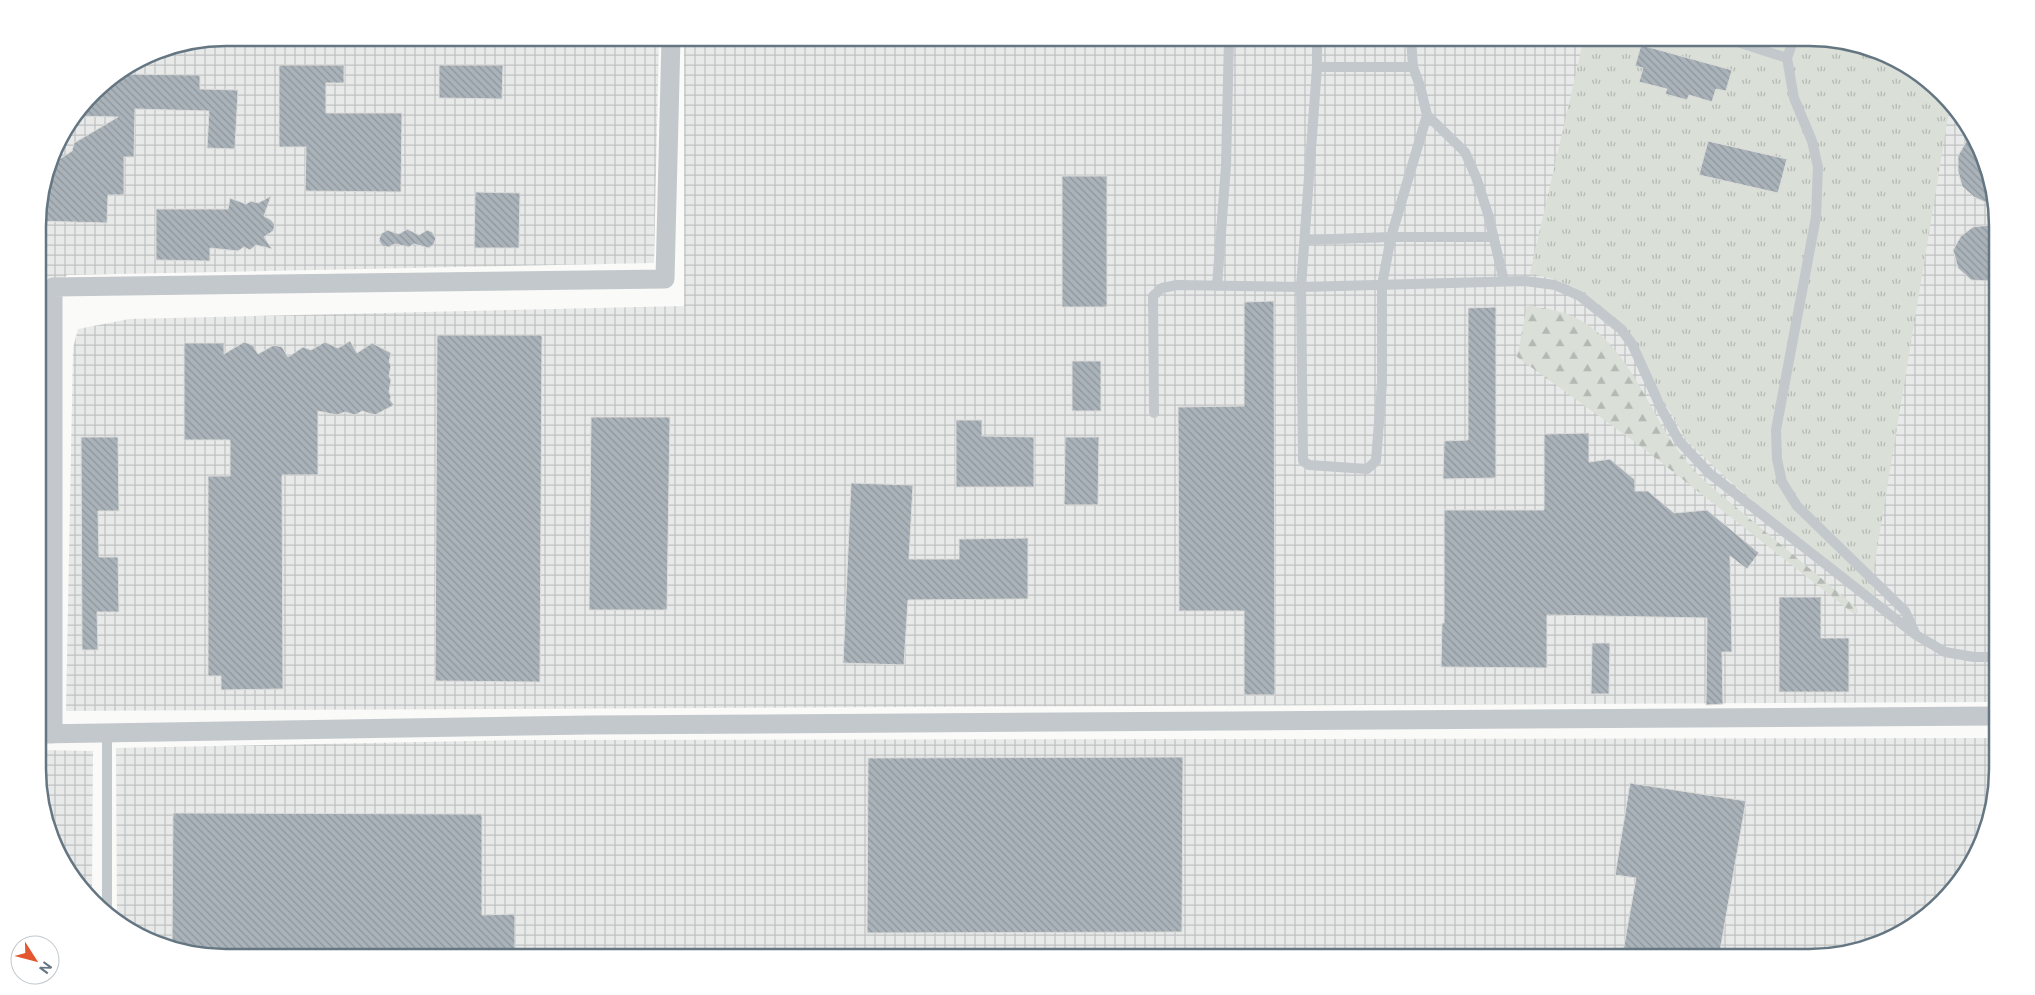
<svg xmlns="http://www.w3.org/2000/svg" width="2035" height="995" viewBox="0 0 2035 995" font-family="'Public Sans',sans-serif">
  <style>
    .industrial { fill: url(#industrial-grid) }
    .forest { fill: url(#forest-firs) }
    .park { fill: url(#park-tufts) }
    .building { fill: url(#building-back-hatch); stroke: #dcdcda }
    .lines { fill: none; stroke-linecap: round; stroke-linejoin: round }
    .lane { stroke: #c3c8cc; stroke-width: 10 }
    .street { stroke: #c3c8cc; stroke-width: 19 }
    .rim { fill: none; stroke: #657683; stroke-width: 2.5 }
  </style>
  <defs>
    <pattern id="industrial-grid" width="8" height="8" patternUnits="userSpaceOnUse" patternTransform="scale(1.25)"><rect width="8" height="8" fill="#e8e9e9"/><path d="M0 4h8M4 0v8" fill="none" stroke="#c0c1c2"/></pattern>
    <pattern id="forest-firs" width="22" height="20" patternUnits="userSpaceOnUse" patternTransform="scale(1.25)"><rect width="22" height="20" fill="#dadfd7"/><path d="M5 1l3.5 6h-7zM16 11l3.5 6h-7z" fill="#b4b9b4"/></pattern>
    <pattern id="park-tufts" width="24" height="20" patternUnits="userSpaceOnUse" patternTransform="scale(1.25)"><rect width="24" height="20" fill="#dadfd7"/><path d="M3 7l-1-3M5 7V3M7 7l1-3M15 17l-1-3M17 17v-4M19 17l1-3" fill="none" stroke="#b4b9b4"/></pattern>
    <pattern id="building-back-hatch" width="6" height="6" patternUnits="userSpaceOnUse" patternTransform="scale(1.25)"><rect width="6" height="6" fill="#aab3b9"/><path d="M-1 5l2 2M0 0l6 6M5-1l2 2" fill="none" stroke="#8e969c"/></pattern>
  </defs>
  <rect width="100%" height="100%" fill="#fafaf8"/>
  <!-- industrial -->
  <path class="industrial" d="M 227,38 L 659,38 L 654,263 L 67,275 L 56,286 L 47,725 L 39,725 L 38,214 L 57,143 L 102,85 L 155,52 Z
    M 684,38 L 1808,38 L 1892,57 L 1959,112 L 1983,155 L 1996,202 L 1997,702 L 66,711 L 73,348 L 78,329 L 129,319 L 684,306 Z
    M 1997,738 L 1997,769 L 1978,852 L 1951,893 L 1914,925 L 1869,947 L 1820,957 L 227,957 L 143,938 L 117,916 L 116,748 L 523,740 Z
    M 39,750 L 93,751 L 92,896 L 76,883 L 52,840 L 39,793 Z"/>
  <!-- forest -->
  <path class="forest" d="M 1527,305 C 1542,308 1558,310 1572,316 C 1619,337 1640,389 1665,431 C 1677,451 1691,468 1708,484 L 1857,608 L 1858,613 L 1854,614 L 1639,445 L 1517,357 Z"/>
  <!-- park -->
  <path class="park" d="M 1584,38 L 1808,38 L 1892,57 L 1950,105 L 1872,580 L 1876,604 L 1733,484 L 1687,441 L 1617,320 L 1574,288 L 1557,280 L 1530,273 Z"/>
  <!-- building -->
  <path class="building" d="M 1641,45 L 1732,70 L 1726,91 L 1716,89 L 1712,102 L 1689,95 L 1687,100 L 1665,94 L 1667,89 L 1639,82 L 1643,68 L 1635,66 Z
    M 279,65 L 344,65 L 344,83 L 326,83 L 326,113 L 402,113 L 401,192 L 305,191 L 306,147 L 279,147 Z
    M 439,65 L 503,65 L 502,99 L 439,98 Z
    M 119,74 L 200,75 L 200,89 L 238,90 L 235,149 L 207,148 L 209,111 L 135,109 L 134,157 L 124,157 L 124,195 L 108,195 L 107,223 L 38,221 L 38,214 L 52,164 L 72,151 L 74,143 L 118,117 L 77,116 L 102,85 Z
    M 1971,133 L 1983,155 L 1996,207 L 1974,197 L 1962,186 L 1958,171 L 1958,156 Z
    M 1708,141 L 1787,159 L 1778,193 L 1699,175 Z
    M 1062,176 L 1107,176 L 1107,307 L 1062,307 Z
    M 475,192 L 520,193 L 519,248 L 474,248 Z
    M 271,196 L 264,216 L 271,220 L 275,225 L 273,231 L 264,237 L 272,249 L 256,245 L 250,250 L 244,247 L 238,251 L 210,248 L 210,261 L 156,260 L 156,209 L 228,209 L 230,198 L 246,204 L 251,201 L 258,203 Z
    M 1989,225 L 1996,230 L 1996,275 L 1987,281 L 1971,280 L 1958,268 L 1953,250 L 1961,236 L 1973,227 Z
    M 407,229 L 419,235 L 427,230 L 432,232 L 436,238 L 434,244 L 429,248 L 414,244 L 409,247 L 395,244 L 389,247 L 382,246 L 379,240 L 381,234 L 387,230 L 399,234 Z
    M 1274,301 L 1275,695 L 1244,695 L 1244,611 L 1179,611 L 1178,407 L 1244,406 L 1244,302 Z
    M 1496,307 L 1496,478 L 1443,479 L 1444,441 L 1468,440 L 1468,308 Z
    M 437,335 L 542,335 L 540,682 L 435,681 Z
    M 350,341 L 357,353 L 372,343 L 391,353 L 389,362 L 391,365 L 389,376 L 391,380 L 389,392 L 391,396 L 390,400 L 394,405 L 375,415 L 362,411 L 355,415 L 345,412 L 337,415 L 318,411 L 318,475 L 282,475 L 283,689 L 221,690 L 221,676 L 208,676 L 208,476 L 230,476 L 230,440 L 184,440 L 184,343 L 224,343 L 224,354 L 244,342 L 253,345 L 258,354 L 274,345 L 282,347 L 288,357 L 303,347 L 311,350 L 325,342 L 338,348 Z
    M 1072,361 L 1101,361 L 1101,411 L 1072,411 Z
    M 591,417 L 670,417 L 667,610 L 589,610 Z
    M 956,420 L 982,420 L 982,436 L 1034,437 L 1034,487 L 956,487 Z
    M 1589,433 L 1589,462 L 1610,459 L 1635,480 L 1635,491 L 1648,491 L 1674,513 L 1707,510 L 1759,553 L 1747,569 L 1730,556 L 1732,652 L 1722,652 L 1723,704 L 1706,705 L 1707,618 L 1547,615 L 1547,668 L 1441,667 L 1442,623 L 1444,623 L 1444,510 L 1544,510 L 1544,434 Z
    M 81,437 L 118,437 L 119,511 L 98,511 L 99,557 L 118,557 L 119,612 L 97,612 L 98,650 L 82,650 Z
    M 1065,437 L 1099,437 L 1098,505 L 1064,505 Z
    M 851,483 L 913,485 L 909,559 L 959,559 L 959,539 L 1028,538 L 1028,599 L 908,600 L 904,665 L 843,663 Z
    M 1779,597 L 1821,597 L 1821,638 L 1849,638 L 1849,692 L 1779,692 Z
    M 1592,643 L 1610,643 L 1609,694 L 1591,694 Z
    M 1183,757 L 1182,932 L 867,933 L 868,758 Z
    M 1630,783 L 1746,801 L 1719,957 L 1622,957 L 1636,878 L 1615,875 Z
    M 173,813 L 482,814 L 482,915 L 515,914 L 515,957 L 227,958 L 172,945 Z"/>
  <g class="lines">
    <!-- lane -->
    <path class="lane" d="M 1317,38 L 1317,67 L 1301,287 L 1303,461 L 1309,465 L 1367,469 L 1376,461 L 1382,383 L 1382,285 L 1391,237 L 1427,115
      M 1411,38 L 1413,67 L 1420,86 L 1427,115 L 1465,152 L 1476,177 L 1488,214 L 1504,281
      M 1725,38 L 1787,58
      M 1794,38 L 1787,58 L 1794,98 L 1812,141 L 1818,167 L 1816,217 L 1776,430 L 1777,459 L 1782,482 L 1797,506 L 1905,611 L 1916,635 L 1945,652 L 1974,657 L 1997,657
      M 1317,67 L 1413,67
      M 1305,240 L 1391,237 L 1494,237
      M 1217,286 L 1226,166 L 1229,38
      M 1154,413 L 1153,296 L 1162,288 L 1177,285 L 1301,287 L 1525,281 L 1555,285 L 1580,296 L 1621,329 L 1632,344 L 1662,410 L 1679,441 L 1709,473 L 1916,635
      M 107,733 L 107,908"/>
    <!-- street -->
    <path class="street" d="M 39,734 L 589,725 L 1997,716
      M 53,734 L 53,287 L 665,279 L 671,38"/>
  </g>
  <!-- crop -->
  <path d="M0 0H2035V995H0ZM226 46H1809A180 180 0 0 1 1989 226V769A180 180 0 0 1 1809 949H226A180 180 0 0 1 46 769V226A180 180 0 0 1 226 46Z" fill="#fff" fill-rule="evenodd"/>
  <path class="rim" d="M226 46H1809A180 180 0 0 1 1989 226V769A180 180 0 0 1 1809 949H226A180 180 0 0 1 46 769V226A180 180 0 0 1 226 46Z"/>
  <!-- north arrow -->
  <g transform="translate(35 960) rotate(126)"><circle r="24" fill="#ffffff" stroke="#c1c8cd"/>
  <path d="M0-4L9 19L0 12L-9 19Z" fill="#e4572e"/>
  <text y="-8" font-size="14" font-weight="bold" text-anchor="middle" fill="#657683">N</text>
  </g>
</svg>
